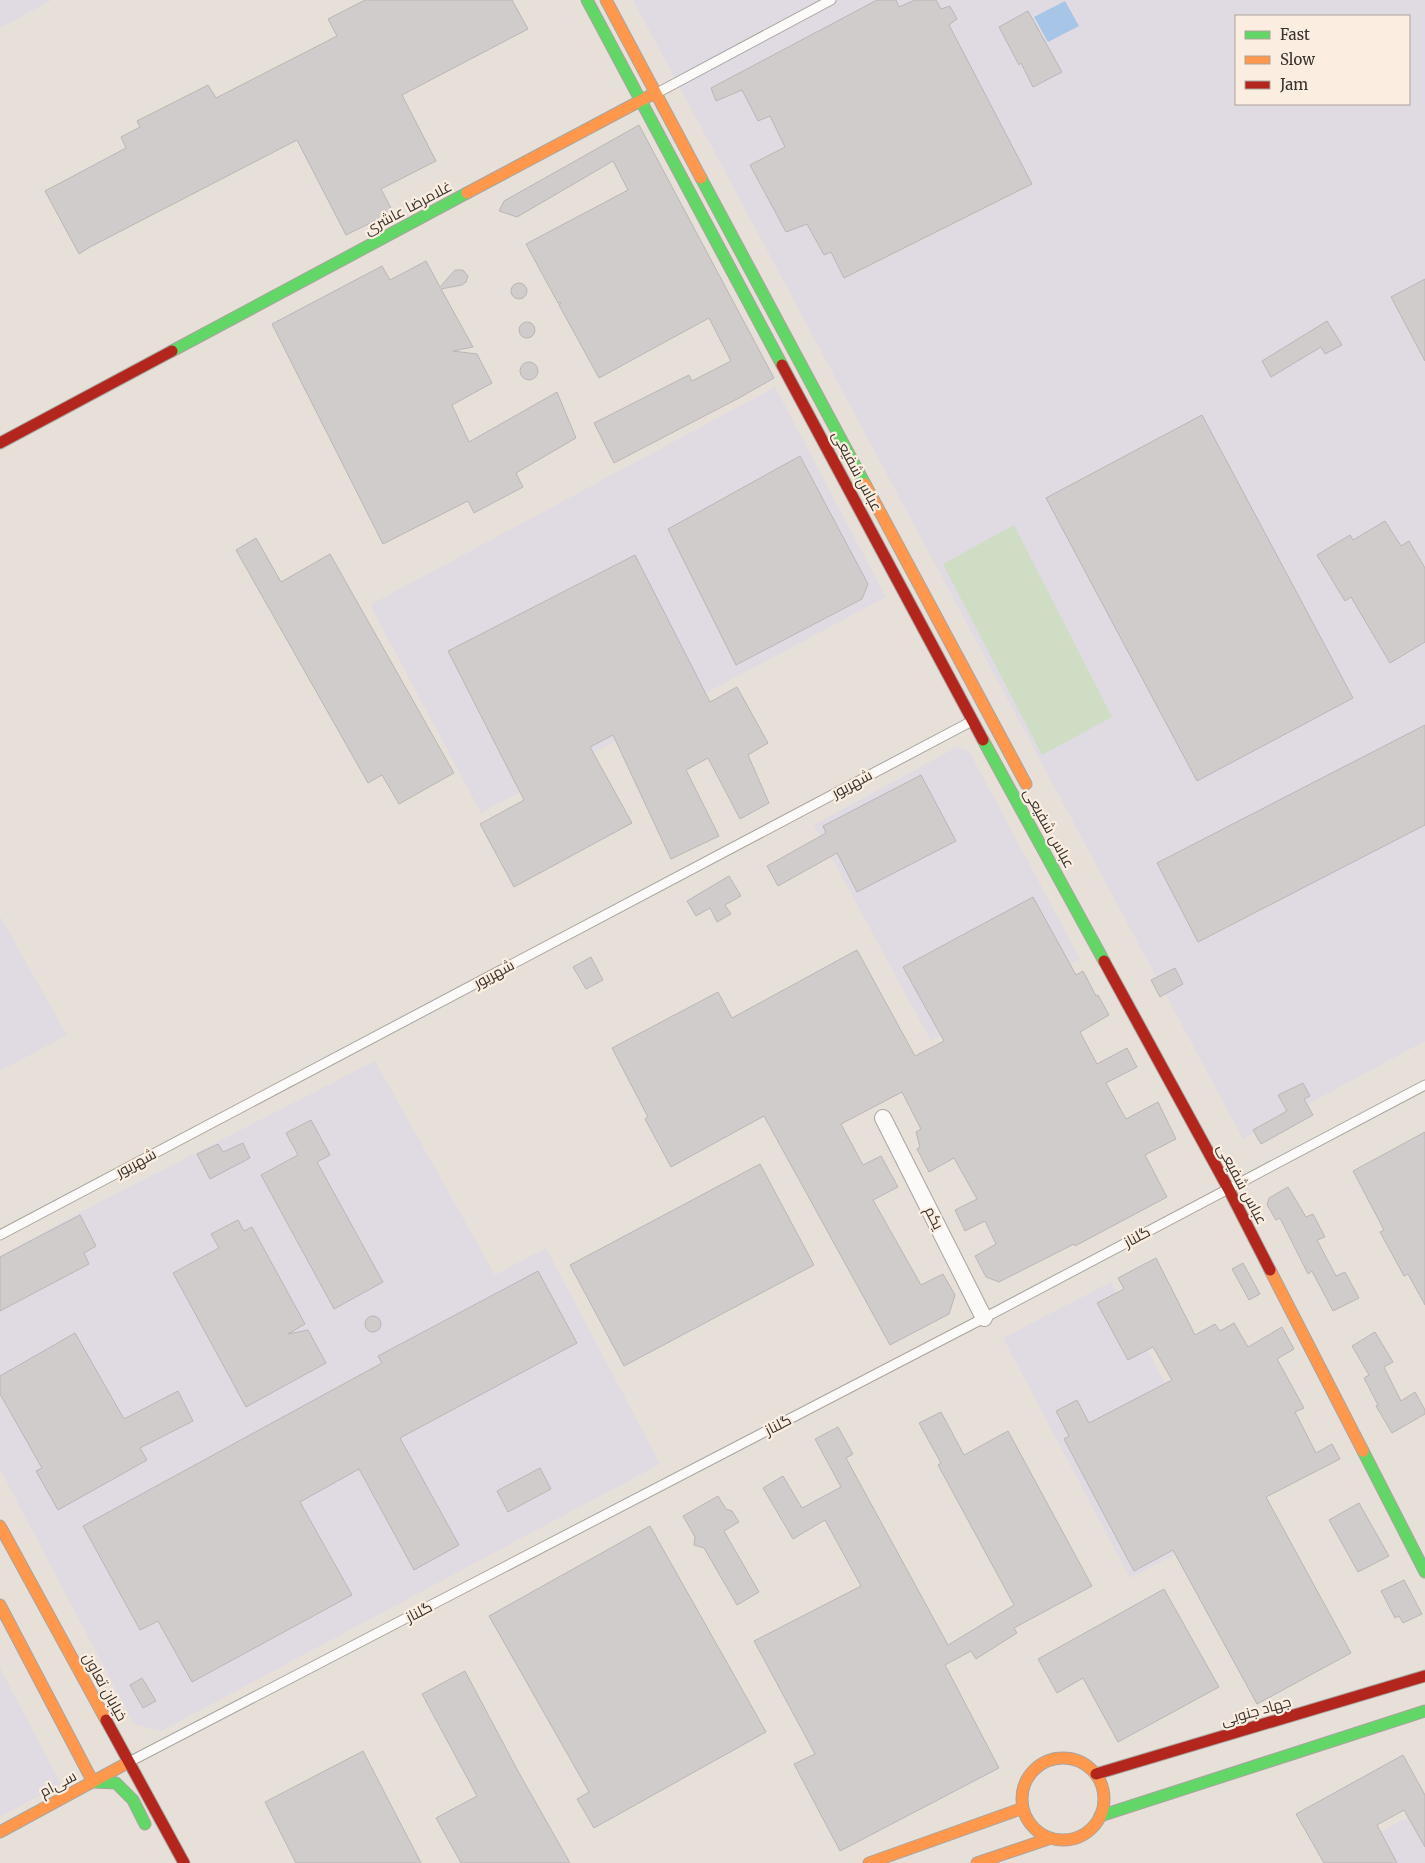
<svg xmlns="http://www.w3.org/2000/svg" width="1425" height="1863" viewBox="0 0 1425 1863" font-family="Merriweather,Cairo,serif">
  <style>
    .industrial { fill: #e0dae3; fill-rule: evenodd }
    .green { fill: #ceddc4 }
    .water { fill: #a7c5e7 }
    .building { fill: #d0cccc; stroke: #bab6b6 }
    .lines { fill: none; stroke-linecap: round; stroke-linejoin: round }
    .lane-casing { stroke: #a9a49f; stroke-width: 11 }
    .street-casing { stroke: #a9a49f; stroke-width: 18 }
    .fast-casing { stroke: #a9a49f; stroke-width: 13 }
    .slow-casing { stroke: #a9a49f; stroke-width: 13 }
    .jam-casing { stroke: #a9a49f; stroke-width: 13 }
    .lane { stroke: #fbfaf9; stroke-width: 9 }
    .street { stroke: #fbfaf9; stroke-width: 16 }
    .fast { stroke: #63d668; stroke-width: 11 }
    .slow { stroke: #ff974d; stroke-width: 11 }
    .jam { stroke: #b3261e; stroke-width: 11 }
    .labels { text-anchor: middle; stroke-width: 4.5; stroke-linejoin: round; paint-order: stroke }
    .street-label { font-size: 15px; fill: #38332e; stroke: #fbeee0 }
  </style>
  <rect width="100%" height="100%" fill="#e7e0d9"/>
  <!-- industrial -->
  <path class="industrial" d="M 0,0 L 52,0 L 0,28 Z
    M 633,0 L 1425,0 L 1425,1041 L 1243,1139 ZM 1236,16 L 1409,16 L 1409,104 L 1236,104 Z
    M 775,387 L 886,597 L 481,813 L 370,605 Z
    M 957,747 L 969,751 L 1080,959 L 931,1041 L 814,825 Z
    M 0,916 L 67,1035 L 0,1071 Z
    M 375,1061 L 495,1275 L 546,1248 L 660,1464 L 161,1731 L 134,1724 L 0,1469 L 0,1256 L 92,1206 Z
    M 1111,1282 L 1239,1521 L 1130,1578 L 1003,1338 Z
    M 0,1668 L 61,1784 L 0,1817 Z
    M 1425,1808 L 1425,1863 L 1322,1863 Z"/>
  <!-- green -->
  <path class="green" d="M 1014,525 L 1112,717 L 1042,755 L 943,564 Z"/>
  <!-- water -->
  <path class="water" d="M 1065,1 L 1079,26 L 1048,42 L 1034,17 Z"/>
  <!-- building -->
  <path class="building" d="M 365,0 L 512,0 L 528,29 L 402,95 L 436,161 L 381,189 L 393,212 L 346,235 L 297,140 L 90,247 L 79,254 L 45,191 L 126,148 L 121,137 L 140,127 L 137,121 L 208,85 L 216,98 L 337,36 L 328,19 Z
    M 877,0 L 896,0 L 899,7 L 915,0 L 936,0 L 941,9 L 950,6 L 957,19 L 949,25 L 1032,184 L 844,278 L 831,252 L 824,255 L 807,224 L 786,232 L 750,165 L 785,147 L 770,116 L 758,121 L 742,90 L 716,101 L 711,88 Z
    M 1028,11 L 1062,72 L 1033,87 L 1021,63 L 1019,65 L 999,27 Z
    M 639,125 L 774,378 L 739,398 L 614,463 L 594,423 L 689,375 L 692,381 L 731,361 L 709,318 L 599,378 L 559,305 L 561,303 L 558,303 L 526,244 L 628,190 L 613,161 L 517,217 L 499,211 L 504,201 Z
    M 426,261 L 440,287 L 455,270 L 463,270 L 468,276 L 466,282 L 462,285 L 441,289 L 473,347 L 453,351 L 477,354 L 492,383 L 452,405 L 469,442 L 557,392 L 576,438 L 516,473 L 523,487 L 474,513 L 468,501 L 383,544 L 272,324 L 382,266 L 390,280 Z
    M 1425,279 L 1425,361 L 1391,297 Z
    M511 291a8 8 0 1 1 16 0a8 8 0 1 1-16 0Z
    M 1327,321 L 1342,345 L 1325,354 L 1321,347 L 1271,377 L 1262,361 Z
    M519 330a8 8 0 1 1 16 0a8 8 0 1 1-16 0Z
    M520 371a9 9 0 1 1 18 0a9 9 0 1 1-18 0Z
    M 1202,415 L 1353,698 L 1197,781 L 1046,498 Z
    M 800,456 L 868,584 L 862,599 L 736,665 L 668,529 Z
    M 1385,521 L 1401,546 L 1409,541 L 1425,568 L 1425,642 L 1390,663 L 1351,597 L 1345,601 L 1317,555 L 1350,535 L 1353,540 Z
    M 256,538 L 281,582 L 330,554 L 454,773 L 399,804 L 382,775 L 368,783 L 236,550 Z
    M 635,555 L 710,702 L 737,687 L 768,743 L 748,755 L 769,803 L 740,819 L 708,758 L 686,770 L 719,836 L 671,859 L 613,735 L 590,747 L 632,823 L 514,887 L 480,824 L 524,800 L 448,651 Z
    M 1425,725 L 1425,825 L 1198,942 L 1157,863 Z
    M 921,775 L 956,841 L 857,892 L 837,853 L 778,886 L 767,866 L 826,833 L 823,826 Z
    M 729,876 L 741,896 L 725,905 L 731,914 L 717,922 L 710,908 L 696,916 L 687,901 Z
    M 1033,897 L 1076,975 L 1083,971 L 1096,996 L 1098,995 L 1109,1015 L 1080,1032 L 1097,1064 L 1127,1048 L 1137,1067 L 1106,1083 L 1126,1119 L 1158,1102 L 1176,1139 L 1145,1155 L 1167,1197 L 1075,1246 L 1074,1244 L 999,1282 L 986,1277 L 975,1256 L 996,1244 L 985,1221 L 965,1231 L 955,1210 L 977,1199 L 954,1158 L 929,1172 L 917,1149 L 920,1147 L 916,1132 L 921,1129 L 902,1092 L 841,1124 L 863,1165 L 881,1156 L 898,1187 L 873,1200 L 921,1285 L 943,1274 L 955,1295 L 949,1314 L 890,1345 L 764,1116 L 671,1167 L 645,1119 L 648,1117 L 612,1048 L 718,992 L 732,1018 L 857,950 L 915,1056 L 944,1041 L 903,967 Z
    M 591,957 L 603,980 L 586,989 L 573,967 Z
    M 1175,968 L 1183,984 L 1160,997 L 1151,980 Z
    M 1303,1083 L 1310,1096 L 1304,1099 L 1313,1115 L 1261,1144 L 1253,1130 L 1287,1111 L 1278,1095 Z
    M 311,1120 L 330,1155 L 317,1162 L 383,1282 L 334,1309 L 261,1175 L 298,1155 L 286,1133 Z
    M 1425,1132 L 1425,1305 L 1408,1274 L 1404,1276 L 1380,1232 L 1384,1230 L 1353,1171 Z
    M 243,1143 L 250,1158 L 210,1179 L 197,1154 L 218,1144 L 223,1152 Z
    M 760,1164 L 814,1265 L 624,1366 L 570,1265 Z
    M 1288,1187 L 1306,1217 L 1313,1214 L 1325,1237 L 1317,1240 L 1336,1276 L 1345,1272 L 1359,1298 L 1333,1311 L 1312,1271 L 1308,1274 L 1280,1218 L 1276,1220 L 1267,1205 L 1269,1198 Z
    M 80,1215 L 96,1246 L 84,1253 L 89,1264 L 0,1311 L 0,1257 Z
    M 238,1220 L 244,1231 L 252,1227 L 305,1324 L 288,1334 L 308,1330 L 326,1363 L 246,1407 L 173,1273 L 219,1248 L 211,1234 Z
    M 1156,1258 L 1195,1335 L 1215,1324 L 1220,1331 L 1234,1323 L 1248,1347 L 1282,1327 L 1294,1349 L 1277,1359 L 1304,1408 L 1295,1412 L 1316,1453 L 1332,1444 L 1340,1459 L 1266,1497 L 1351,1653 L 1257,1704 L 1173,1550 L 1134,1571 L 1064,1439 L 1069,1436 L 1056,1411 L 1077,1400 L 1089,1423 L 1172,1380 L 1153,1347 L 1128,1360 L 1097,1303 L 1124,1289 L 1118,1278 Z
    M 1243,1263 L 1260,1294 L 1249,1300 L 1232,1269 Z
    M 538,1271 L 577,1343 L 400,1438 L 459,1545 L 414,1570 L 359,1469 L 300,1502 L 352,1595 L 192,1682 L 158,1621 L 140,1630 L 83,1526 L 382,1363 L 378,1356 Z
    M365 1324a8 8 0 1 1 16 0a8 8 0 1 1-16 0Z
    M 1375,1332 L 1393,1362 L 1384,1367 L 1401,1401 L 1415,1392 L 1425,1410 L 1425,1414 L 1392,1433 L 1376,1406 L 1378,1405 L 1364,1378 L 1369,1375 L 1352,1346 Z
    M 75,1333 L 124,1419 L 178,1391 L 193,1421 L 140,1448 L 147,1460 L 58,1510 L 36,1471 L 42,1468 L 0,1394 L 0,1376 Z
    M 941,1412 L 964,1455 L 1008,1431 L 1092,1586 L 1014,1628 L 1017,1633 L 976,1659 L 971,1651 L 945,1665 L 999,1768 L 840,1851 L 794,1764 L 815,1754 L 754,1641 L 861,1586 L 825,1520 L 793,1539 L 763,1488 L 783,1476 L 802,1508 L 841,1487 L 815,1439 L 838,1427 L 853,1454 L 846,1458 L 948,1645 L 1014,1605 L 938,1465 L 941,1463 L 919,1423 Z
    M 540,1468 L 551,1489 L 508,1512 L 497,1491 Z
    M 718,1496 L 726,1509 L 732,1511 L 739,1522 L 724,1531 L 759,1592 L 737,1605 L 704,1548 L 694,1545 L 695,1537 L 683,1516 Z
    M 1359,1503 L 1389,1556 L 1358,1572 L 1329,1520 Z
    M 650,1526 L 766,1732 L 594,1828 L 577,1799 L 589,1792 L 489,1616 Z
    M 1404,1580 L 1422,1614 L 1403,1623 L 1399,1616 L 1395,1618 L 1381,1591 Z
    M 1164,1589 L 1219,1687 L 1118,1742 L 1083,1678 L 1057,1693 L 1038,1659 Z
    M 465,1671 L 519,1773 L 570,1863 L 461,1863 L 436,1818 L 477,1796 L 422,1694 Z
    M 142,1678 L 156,1701 L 143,1708 L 130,1685 Z
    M 363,1751 L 421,1863 L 296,1863 L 265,1802 Z
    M 1403,1755 L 1425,1795 L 1425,1847 L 1404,1810 L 1377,1825 L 1397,1863 L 1324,1863 L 1296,1814 Z"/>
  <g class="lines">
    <defs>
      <path id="lane" d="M 657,93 L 831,0
        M 0,1235 L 972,721
        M 129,1762 L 984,1318 L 1425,1085"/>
      <path id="street" d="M 883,1118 L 984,1318"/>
      <path id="fast" d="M 587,0 L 782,365
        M 701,178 L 865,484
        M 172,351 L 467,193
        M 983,740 L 1104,961
        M 1363,1451 L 1425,1572
        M 93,1782 L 116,1783 L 133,1800 L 145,1824
        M 1100,1816 L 1425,1711"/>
      <path id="slow" d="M 606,0 L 701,178
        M 467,193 L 655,93
        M 865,484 L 1026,784
        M 1270,1270 L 1363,1451
        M 0,1526 L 106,1720
        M 0,1605 L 93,1782
        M1022 1799a41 41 0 1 1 82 0a41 41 0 1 1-82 0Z
        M 0,1832 L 129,1762
        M 869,1863 L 1023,1808
        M 977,1863 L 1051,1838"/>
      <path id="jam" d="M 782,365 L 983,740
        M 0,443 L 172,351
        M 1104,961 L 1228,1188 L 1270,1270
        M 106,1720 L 184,1863
        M 1096,1774 L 1425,1676"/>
    </defs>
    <!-- lane casing -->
    <use href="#lane" class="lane-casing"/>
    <!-- street casing -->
    <use href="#street" class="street-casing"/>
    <!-- fast casing -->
    <use href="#fast" class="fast-casing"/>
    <!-- slow casing -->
    <use href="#slow" class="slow-casing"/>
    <!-- jam casing -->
    <use href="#jam" class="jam-casing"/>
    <!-- lane -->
    <use href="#lane" class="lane"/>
    <!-- street -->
    <use href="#street" class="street"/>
    <!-- fast -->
    <use href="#fast" class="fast"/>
    <!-- slow -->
    <use href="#slow" class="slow"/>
    <!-- jam -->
    <use href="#jam" class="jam"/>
  </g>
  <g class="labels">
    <!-- street labels -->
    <g class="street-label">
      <text transform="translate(408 208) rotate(-28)" y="5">غلامرضا عاشری</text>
      <text transform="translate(857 471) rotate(62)" y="5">عباس شفیعی</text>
      <text transform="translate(852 784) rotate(-28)" y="5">شهریور</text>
      <text transform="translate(1049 828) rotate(61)" y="5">عباس شفیعی</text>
      <text transform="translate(494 974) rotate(-28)" y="5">شهریور</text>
      <text transform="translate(136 1163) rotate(-28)" y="5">شهریور</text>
      <text transform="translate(1242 1184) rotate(62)" y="5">عباس شفیعی</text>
      <text transform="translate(934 1218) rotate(63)" y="5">یکم</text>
      <text transform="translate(1137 1237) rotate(-28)" y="5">گلناز</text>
      <text transform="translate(778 1425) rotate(-27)" y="5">گلناز</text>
      <text transform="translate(419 1612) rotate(-27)" y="5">گلناز</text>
      <text transform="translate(105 1687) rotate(61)" y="5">خیابان تعاون</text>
      <text transform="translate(1256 1711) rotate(-16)" y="5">جهاد جنوبی</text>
      <text transform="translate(58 1784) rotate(-28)" y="5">سی‌ام</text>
    </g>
  </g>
  <!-- legend -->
  <rect x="1235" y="15" width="175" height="90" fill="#fbeee0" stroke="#ada399"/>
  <rect x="1245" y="31" width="25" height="8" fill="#63d668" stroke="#ada399"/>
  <text x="1280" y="40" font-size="15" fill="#38332e">Fast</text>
  <rect x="1245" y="56" width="25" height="8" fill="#ff974d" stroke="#ada399"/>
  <text x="1280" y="65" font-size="15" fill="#38332e">Slow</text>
  <rect x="1245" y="81" width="25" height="8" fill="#b3261e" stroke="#ada399"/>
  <text x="1280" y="90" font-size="15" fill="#38332e">Jam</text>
</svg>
